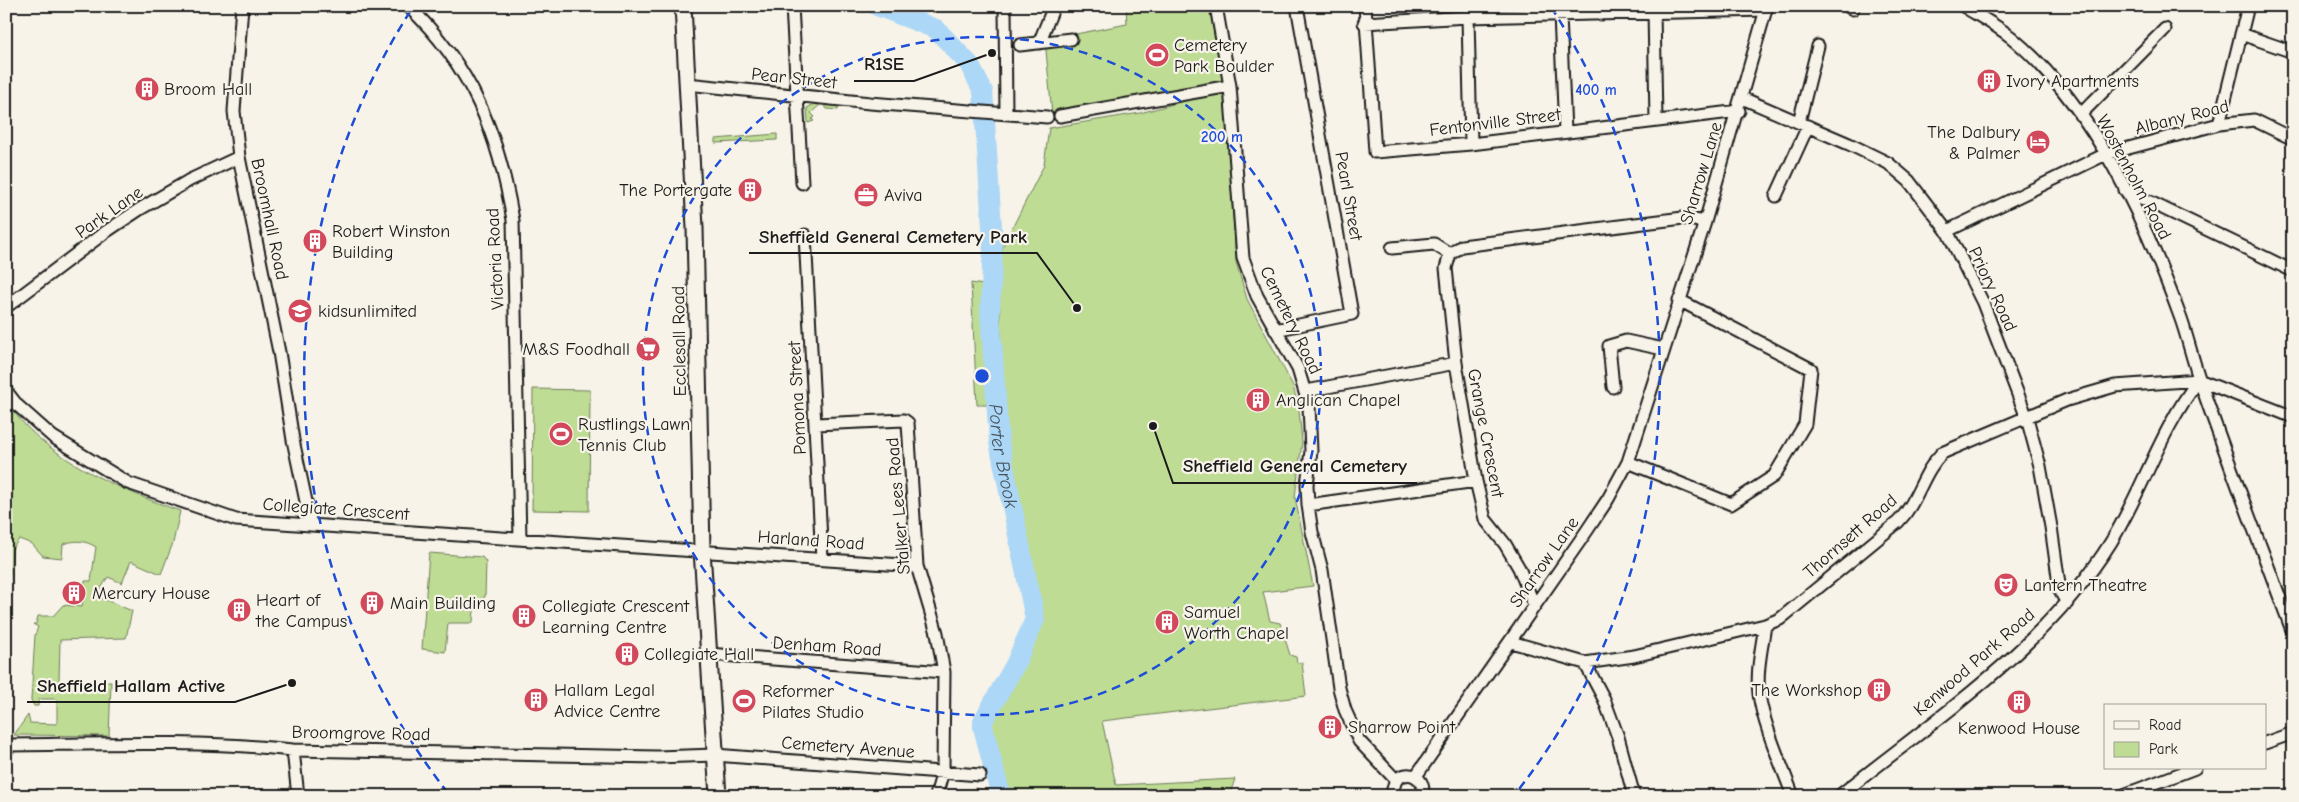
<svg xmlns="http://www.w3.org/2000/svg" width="2299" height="802" viewBox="0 0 2299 802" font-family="'Comic Neue',sans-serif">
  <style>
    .green { fill: #bedc94; stroke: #6d7c58 }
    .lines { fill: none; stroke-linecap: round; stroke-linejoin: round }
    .river { stroke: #acd7f7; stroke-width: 20 }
    .minor-casing { stroke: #1c1c1c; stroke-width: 15 }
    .major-casing { stroke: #1c1c1c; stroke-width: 19 }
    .minor { stroke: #f7f3e8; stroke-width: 11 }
    .major { stroke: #f7f3e8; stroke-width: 15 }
    .ring { fill: none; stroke: #1d4ed8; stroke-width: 2.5; stroke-dasharray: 9 6 }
    .labels { text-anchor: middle; stroke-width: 4.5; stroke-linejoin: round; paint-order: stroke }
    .poi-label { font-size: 18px; fill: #1c1c1c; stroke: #f7f3e8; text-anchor: start }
    .street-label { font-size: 18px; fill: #1c1c1c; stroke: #f7f3e8 }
    .water-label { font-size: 19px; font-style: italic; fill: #47545e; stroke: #f7f3e8 }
    .centre { fill: #1d4ed8; stroke: #f7f3e8; stroke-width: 2.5 }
    .ring-label { font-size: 15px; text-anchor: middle; font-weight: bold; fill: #1d4ed8; stroke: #f7f3e8; stroke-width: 4.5; stroke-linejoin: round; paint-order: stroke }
    .leader { fill: none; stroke: #1c1c1c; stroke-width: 2 }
    .callout-dot { fill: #1c1c1c; stroke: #f7f3e8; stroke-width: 2 }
    .callout-label { font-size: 19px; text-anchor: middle; font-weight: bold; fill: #1c1c1c; stroke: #f7f3e8; stroke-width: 4.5; stroke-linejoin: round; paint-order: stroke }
  </style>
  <rect width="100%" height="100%" fill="#f7f3e8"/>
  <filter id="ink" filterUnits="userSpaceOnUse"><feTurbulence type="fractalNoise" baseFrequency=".02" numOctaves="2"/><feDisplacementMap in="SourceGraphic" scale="10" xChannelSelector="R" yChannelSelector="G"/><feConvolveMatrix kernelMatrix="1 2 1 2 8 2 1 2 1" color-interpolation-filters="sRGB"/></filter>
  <g filter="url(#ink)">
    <!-- green -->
    <path class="green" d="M 1126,6 L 1213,6 L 1225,82 L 1052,114 L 1045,40 L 1127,24 Z
      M 1225,90 L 1236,262 L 1247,299 L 1293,386 L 1299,410 L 1302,442 L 1295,497 L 1313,586 L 1263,592 L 1270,621 L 1280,623 L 1290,655 L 1296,657 L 1297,663 L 1302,662 L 1306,696 L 1102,721 L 1116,785 L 1235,779 L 1229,796 L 980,796 L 974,788 L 993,793 L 981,746 L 985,722 L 1016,666 L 1035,619 L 1007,466 L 998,273 L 1003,246 L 1044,165 L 1049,128 L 1140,113 Z
      M 816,103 L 839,105 L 838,110 L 827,109 L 822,103 L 811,113 L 815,117 L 812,119 L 814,121 L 808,123 L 807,108 Z
      M 777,134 L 777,140 L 715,143 L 715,139 Z
      M 971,283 L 984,285 L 990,405 L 977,405 Z
      M 533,389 L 590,390 L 589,511 L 532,510 Z
      M 6,400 C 39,456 120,490 180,511 L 173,543 L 161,574 L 131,561 L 122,583 L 108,577 L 100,590 L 99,597 L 132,611 L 126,638 L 60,640 L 59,682 L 111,682 L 109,736 L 14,735 L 28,715 L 30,723 L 57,724 L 57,699 L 39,699 L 38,706 L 34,706 L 31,700 L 35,635 L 38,627 L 33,624 L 36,624 L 38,616 L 53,616 L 63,605 L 82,607 L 85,581 L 91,581 L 96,547 C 85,540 75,540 63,544 L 62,558 L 43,556 L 32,544 L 19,539 L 12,549 L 9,594 L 13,596 L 7,596 L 6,607 Z
      M 429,553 L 482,557 L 486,562 L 485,597 C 473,602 474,612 473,623 L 448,623 L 445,652 L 422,649 Z"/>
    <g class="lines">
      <!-- river -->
      <path class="river" id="s1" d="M 877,6 L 936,29 L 969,64 L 983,91 L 993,243 L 990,312 L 999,442 L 1035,619 L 1015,665 L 983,721 L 983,727 L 1001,796"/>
      <defs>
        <path id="minor" d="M 242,6 L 234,111 L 239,157 L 279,352 L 293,440 L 311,525
          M 408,6 C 472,66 499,136 513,220 L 520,539
          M 792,6 L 802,183
          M 1005,6 L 1006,114
          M 1216,6 L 1230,86 L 1243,258 L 1257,296 L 1298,369 L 1309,406 L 1311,451 L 1307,485 L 1308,505 L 1312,532 L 1322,570 L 1339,688 L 1345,710 L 1359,741 L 1396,780
          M 1365,6 L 1375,152 L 1471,144 L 1739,111
          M 1847,6 L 1853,9
          M 1963,6 C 1979,16 1996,25 2011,37 C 2093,105 2145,220 2181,319 C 2188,339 2193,361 2200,381 C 2229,466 2262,549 2293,633
          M 1654,11 L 1656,120
          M 1560,15 L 1565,132
          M 1468,17 L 1471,144
          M 1364,23 L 1468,17 L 1766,10
          M 2241,34 L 2293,52
          M 1039,43 L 1054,6
          M 1020,45 L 1071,39
          M 687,84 L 870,103 L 1047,117
          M 1742,98 L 1849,144 L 1888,163 L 1909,181 L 1947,231 L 1983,303 L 2027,418 L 2040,466 L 2051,527 L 2060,591 L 2067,603
          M 2080,115 L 2165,29
          M 1060,116 L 1230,86
          M 1799,122 L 1818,46
          M 2219,124 L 2248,6
          M 2125,190 L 2293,271
          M 1776,196 L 1808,126
          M 1947,231 L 2106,154 L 2219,124 L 2254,120 L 2293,139
          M 805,235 L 822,559
          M 1392,248 L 1434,244 L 1450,254
          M 6,307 L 104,233 L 140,209 L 190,180 L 239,157
          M 1275,330 L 1352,314 L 1297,6
          M 1613,387 L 1609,346 L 1626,341 L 1663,349
          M 6,391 L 17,405 L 53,437 L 128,483 L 236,520 L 917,566
          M 1306,391 L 1456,363
          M 816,424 L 904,420 L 908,423 L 917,566 L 937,633 L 944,672 L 943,771 L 936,796
          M 1628,462 L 1731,504 L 1774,476 L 1805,424 L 1811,369 L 1679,300
          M 1308,505 L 1476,481
          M 1534,605 L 1519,568 L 1505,544 L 1485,519 L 1476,481 L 1456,363 L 1446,268 L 1450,254 L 1462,246 L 1683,218 L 1705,222
          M 1765,625 C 1762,647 1756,672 1759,694 C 1763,724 1782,766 1793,796
          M 1511,642 L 1585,663 L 1634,656 L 1765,625 L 1780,619 L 1898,522 C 1918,502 1922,473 1942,453 L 2067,400 L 2115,386 L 2199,380 L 2293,417
          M 708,654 L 944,672
          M 1585,663 L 1604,699 L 1618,737 L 1634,796
          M 2265,743 L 2293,733
          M 6,745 C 102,744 198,740 293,750 L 657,757 L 715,755 L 980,775
          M 293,750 L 298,796
          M 1416,776 L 1586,532 L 1608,499 L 1628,462 L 1705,222 L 1767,6
          M 1394,796 L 1393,789 L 1396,780 C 1409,768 1427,778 1422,796
          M 1839,796 C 1935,719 2045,648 2111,542 C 2143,490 2161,428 2199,380
          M 2121,796 L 2195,768"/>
        <path id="major" d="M 683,6 L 695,228 L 702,550 L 718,796"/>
      </defs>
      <!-- minor casing -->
      <use href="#minor" class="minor-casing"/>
      <!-- major casing -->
      <use href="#major" class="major-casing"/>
      <!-- minor -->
      <use href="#minor" class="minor"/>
      <!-- major -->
      <use href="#major" class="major"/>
    </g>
  </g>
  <!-- distance rings -->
  <g class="ring">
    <circle cx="982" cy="376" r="339"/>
    <path d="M448 793A678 678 0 0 1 413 7M1551 7A678 678 0 0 1 1516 793"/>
  </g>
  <!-- icons -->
  <defs>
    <symbol id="stadium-disc" viewBox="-11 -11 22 22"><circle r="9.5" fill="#d1495b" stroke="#f7f3e8"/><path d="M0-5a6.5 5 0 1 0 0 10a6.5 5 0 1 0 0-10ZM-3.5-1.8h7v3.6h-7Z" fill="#fff"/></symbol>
    <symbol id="building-disc" viewBox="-11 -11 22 22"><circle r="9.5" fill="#d1495b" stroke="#f7f3e8"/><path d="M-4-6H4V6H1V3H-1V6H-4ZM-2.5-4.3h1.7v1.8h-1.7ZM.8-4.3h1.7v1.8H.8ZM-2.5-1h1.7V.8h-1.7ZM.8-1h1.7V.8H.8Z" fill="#fff"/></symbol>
    <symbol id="hotel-disc" viewBox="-11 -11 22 22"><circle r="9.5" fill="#d1495b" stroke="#f7f3e8"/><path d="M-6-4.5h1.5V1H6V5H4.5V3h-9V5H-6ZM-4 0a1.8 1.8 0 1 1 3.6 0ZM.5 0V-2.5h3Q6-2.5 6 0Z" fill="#fff"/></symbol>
    <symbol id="office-disc" viewBox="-11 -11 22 22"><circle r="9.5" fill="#d1495b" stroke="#f7f3e8"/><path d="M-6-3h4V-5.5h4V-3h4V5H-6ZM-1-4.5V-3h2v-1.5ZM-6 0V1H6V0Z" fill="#fff"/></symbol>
    <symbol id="school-disc" viewBox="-11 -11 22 22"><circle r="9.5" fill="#d1495b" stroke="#f7f3e8"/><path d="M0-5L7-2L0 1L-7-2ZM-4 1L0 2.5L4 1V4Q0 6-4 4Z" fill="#fff"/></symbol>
    <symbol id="supermarket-disc" viewBox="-11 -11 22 22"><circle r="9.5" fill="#d1495b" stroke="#f7f3e8"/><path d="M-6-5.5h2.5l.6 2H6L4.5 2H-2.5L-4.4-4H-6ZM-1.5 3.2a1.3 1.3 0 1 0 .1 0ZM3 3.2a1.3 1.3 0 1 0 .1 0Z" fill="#fff"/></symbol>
    <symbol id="theatre-disc" viewBox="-11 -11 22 22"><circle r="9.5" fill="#d1495b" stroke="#f7f3e8"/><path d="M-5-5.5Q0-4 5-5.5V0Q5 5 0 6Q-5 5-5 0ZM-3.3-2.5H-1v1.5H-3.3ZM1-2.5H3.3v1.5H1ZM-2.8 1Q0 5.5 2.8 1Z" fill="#fff"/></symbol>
  </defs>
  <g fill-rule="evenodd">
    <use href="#stadium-disc" x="1143" y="41" width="28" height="28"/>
    <use href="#building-disc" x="1975" y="67" width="28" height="28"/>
    <use href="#building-disc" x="133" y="75" width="28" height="28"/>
    <use href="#hotel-disc" x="2024" y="128" width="28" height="28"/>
    <use href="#building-disc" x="736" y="176" width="28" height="28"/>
    <use href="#office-disc" x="852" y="181" width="28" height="28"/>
    <use href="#building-disc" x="301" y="227" width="28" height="28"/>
    <use href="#school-disc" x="286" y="297" width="28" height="28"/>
    <use href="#supermarket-disc" x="634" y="335" width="28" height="28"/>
    <use href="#building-disc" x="1244" y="386" width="28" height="28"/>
    <use href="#stadium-disc" x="547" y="420" width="28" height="28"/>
    <use href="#theatre-disc" x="1992" y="571" width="28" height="28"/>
    <use href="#building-disc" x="60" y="579" width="28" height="28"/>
    <use href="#building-disc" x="358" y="589" width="28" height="28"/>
    <use href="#building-disc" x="225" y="596" width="28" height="28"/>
    <use href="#building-disc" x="510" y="602" width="28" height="28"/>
    <use href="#building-disc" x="1153" y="608" width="28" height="28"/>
    <use href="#building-disc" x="613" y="640" width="28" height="28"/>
    <use href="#building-disc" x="1865" y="676" width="28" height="28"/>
    <use href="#building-disc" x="522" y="686" width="28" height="28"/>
    <use href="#stadium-disc" x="730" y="687" width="28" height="28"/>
    <use href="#building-disc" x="2005" y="688" width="28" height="28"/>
    <use href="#building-disc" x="1316" y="713" width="28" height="28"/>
  </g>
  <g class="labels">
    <!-- poi labels -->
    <g class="poi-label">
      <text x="1174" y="51">Cemetery<tspan x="1174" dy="21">Park Boulder</tspan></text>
      <text x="2006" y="87">Ivory Apartments</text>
      <text x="164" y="95">Broom Hall</text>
      <text x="2020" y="138" text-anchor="end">The Dalbury<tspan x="2020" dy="21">&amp; Palmer</tspan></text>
      <text x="732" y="196" text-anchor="end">The Portergate</text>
      <text x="884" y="201">Aviva</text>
      <text x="332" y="237">Robert Winston<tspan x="332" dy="21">Building</tspan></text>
      <text x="318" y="317">kidsunlimited</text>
      <text x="630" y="355" text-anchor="end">M&amp;S Foodhall</text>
      <text x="1276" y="406">Anglican Chapel</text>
      <text x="578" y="430">Rustlings Lawn<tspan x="578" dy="21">Tennis Club</tspan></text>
      <text x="2024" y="591">Lantern Theatre</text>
      <text x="92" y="599">Mercury House</text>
      <text x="256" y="606">Heart of<tspan x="256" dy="21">the Campus</tspan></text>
      <text x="390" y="609">Main Building</text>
      <text x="542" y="612">Collegiate Crescent<tspan x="542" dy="21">Learning Centre</tspan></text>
      <text x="1184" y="618">Samuel<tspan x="1184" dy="21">Worth Chapel</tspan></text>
      <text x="644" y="660">Collegiate Hall</text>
      <text x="554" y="696">Hallam Legal<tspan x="554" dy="21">Advice Centre</tspan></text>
      <text x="1862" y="696" text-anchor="end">The Workshop</text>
      <text x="762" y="697">Reformer<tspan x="762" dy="21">Pilates Studio</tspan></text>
      <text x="1348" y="733">Sharrow Point</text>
      <text x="2019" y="734" text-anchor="middle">Kenwood House</text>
    </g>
    <!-- street labels -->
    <g class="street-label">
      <text transform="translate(794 78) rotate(6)" y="6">Pear Street</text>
      <text transform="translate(2182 117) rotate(-14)" y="6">Albany Road</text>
      <text transform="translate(1495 122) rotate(-7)" y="6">Fentonville Street</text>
      <text transform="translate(1701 173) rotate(-73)" y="6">Sharrow Lane</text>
      <text transform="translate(2134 177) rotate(62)" y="6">Wostenholm Road</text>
      <text transform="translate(1349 196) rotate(80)" y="6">Pearl Street</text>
      <text transform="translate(109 212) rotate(-35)" y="6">Park Lane</text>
      <text transform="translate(270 219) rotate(78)" y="6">Broomhall Road</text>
      <text transform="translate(495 259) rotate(-93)" y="6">Victoria Road</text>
      <text transform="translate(1993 289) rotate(65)" y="6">Priory Road</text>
      <text transform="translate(1291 320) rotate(64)" y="6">Cemetery Road</text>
      <text transform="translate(679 341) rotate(-91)" y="6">Ecclesall Road</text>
      <text transform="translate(797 398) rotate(-93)" y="6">Pomona Street</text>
      <text transform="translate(1486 433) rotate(79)" y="6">Grange Crescent</text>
      <text transform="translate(898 506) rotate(-95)" y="6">Stalker Lees Road</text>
      <text transform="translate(336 509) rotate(4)" y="6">Collegiate Crescent</text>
      <text transform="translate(1850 536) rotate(-41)" y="6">Thornsett Road</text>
      <text transform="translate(811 540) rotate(4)" y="6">Harland Road</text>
      <text transform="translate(1544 562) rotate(-55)" y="6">Sharrow Lane</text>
      <text transform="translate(827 646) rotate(4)" y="6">Denham Road</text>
      <text transform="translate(1974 662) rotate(-41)" y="6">Kenwood Park Road</text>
      <text transform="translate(361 733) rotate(1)" y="6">Broomgrove Road</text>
      <text transform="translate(848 747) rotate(4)" y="6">Cemetery Avenue</text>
    </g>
    <!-- water labels -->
    <g class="water-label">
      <text dy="7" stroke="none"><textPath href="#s1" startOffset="508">Porter Brook</textPath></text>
    </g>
  </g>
  <circle cx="982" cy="376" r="8" class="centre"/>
  <g class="ring-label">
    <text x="1596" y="95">400 m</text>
    <text x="1222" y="142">200 m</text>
  </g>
  <!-- callouts -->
  <path class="leader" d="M992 53L914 81H854M1077 308L1037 253H749M1153 426L1173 483H1417M292 683L235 702H27"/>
  <g class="callout-dot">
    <circle cx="992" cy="53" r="5"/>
    <circle cx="1077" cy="308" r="5"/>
    <circle cx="1153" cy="426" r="5"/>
    <circle cx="292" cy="683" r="5"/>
  </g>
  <g class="callout-label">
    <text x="884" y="70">R1SE</text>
    <text x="893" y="243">Sheffield General Cemetery Park</text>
    <text x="1295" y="472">Sheffield General Cemetery</text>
    <text x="131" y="692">Sheffield Hallam Active</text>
  </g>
  <!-- margin -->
  <rect width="2299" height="802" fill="none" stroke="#f7f3e8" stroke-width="25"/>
  <rect x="12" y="12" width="2274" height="777" fill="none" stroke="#1c1c1c" stroke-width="2" filter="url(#ink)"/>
  <!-- legend -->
  <rect x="2104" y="704" width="162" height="65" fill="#f7f3e8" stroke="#9f9d96"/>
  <rect x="2114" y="721" width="25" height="8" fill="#f7f3e8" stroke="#9f9d96"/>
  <text x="2149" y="730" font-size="15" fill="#1c1c1c">Road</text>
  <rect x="2114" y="742" width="25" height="15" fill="#bedc94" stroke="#9f9d96"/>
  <text x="2149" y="754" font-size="15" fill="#1c1c1c">Park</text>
</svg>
